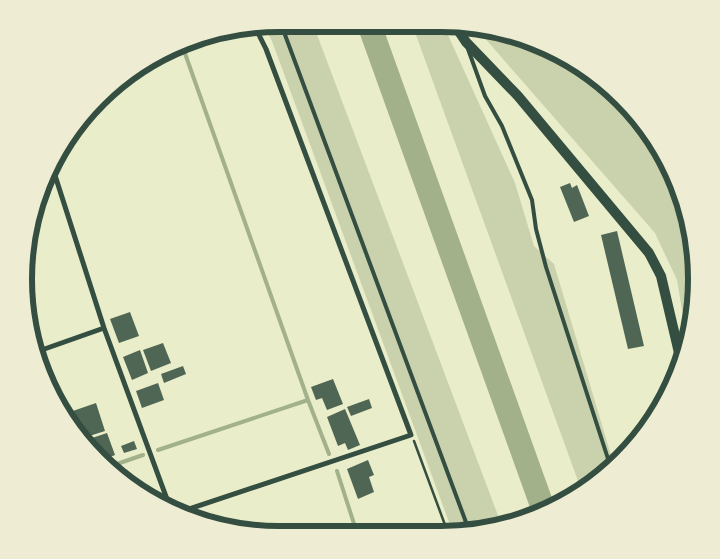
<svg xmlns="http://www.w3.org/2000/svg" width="720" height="559" viewBox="0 0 720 559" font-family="'Archivo Narrow',sans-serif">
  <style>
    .green { fill: #cad2ad }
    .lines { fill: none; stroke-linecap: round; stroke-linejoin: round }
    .stream { stroke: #a3b18a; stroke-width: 4 }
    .river { stroke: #a3b18a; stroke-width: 24 }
    .building { fill: #4f6655 }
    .path { stroke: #344e41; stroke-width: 2.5 }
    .service { stroke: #344e41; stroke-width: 4 }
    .minor { stroke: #344e41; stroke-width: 5 }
    .secondary { stroke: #344e41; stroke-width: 10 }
    .rim { fill: none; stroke: #344e41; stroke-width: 6 }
  </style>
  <rect width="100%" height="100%" fill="#e9edc9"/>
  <!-- green -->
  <path class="green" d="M 280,24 L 313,24 L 502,526 L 474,533 L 453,533 L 272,41 L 264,26 Z
    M 412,24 L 443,24 L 515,183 L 534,246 L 554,264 L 613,462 L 582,492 Z
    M 476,28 L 522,37 L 596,77 L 653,138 L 691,230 L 691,330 L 687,340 L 677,280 L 655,233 Z"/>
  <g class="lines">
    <!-- stream -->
    <path class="stream" d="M 182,45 L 308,400
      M 158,450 L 308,400 L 329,454
      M 111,466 L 143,455
      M 337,471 L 357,533"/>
    <!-- river -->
    <path class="river" d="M 369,24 L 544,511"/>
  </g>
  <!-- building -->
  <path class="building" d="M 570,183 L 572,188 L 577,185 L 589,216 L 574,222 L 560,187 Z
    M 617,231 L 644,346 L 628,349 L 601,235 Z
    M 130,312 L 139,336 L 119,343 L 110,319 Z
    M 163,343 L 171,363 L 151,371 L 143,350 Z
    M 140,350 L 148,373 L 132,380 L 123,357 Z
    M 183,366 L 186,374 L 164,383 L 161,374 Z
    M 333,379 L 343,404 L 327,410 L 322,398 L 316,400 L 311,387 Z
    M 158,383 L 164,400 L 142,408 L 136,391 Z
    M 369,399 L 372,408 L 351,416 L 347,407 Z
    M 96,403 L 105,431 L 83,438 L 72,427 L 67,413 Z
    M 345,409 L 360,445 L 348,450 L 345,443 L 338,446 L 327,417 Z
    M 107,433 L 115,455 L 105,459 L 86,440 Z
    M 134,441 L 137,449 L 124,453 L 121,446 Z
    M 368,460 L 374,475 L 369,477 L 374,492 L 358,499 L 347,469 Z"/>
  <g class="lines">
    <!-- path -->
    <path class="path" d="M 414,441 L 448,533"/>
    <!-- service -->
    <path class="service" d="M 281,24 L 470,533
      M 468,49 L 485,96 L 502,126 L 532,200 L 536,229 L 546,267 L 610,465"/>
    <!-- minor -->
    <path class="minor" d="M 52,166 L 104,328 L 171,510
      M 36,352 L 104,328
      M 177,513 L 411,435 L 266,49 L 255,27"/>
    <!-- secondary -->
    <path class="secondary" d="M 454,24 L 466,42 L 518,96 L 649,253 L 661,276 L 680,357"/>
  </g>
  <!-- crop -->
  <path d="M0 0H720V559H0ZM279 32H441A247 247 0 0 1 688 279V279A247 247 0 0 1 441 526H279A247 247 0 0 1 32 279V279A247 247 0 0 1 279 32Z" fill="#eeecd3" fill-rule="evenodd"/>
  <path class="rim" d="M279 32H441A247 247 0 0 1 688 279V279A247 247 0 0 1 441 526H279A247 247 0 0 1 32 279V279A247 247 0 0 1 279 32Z"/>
</svg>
